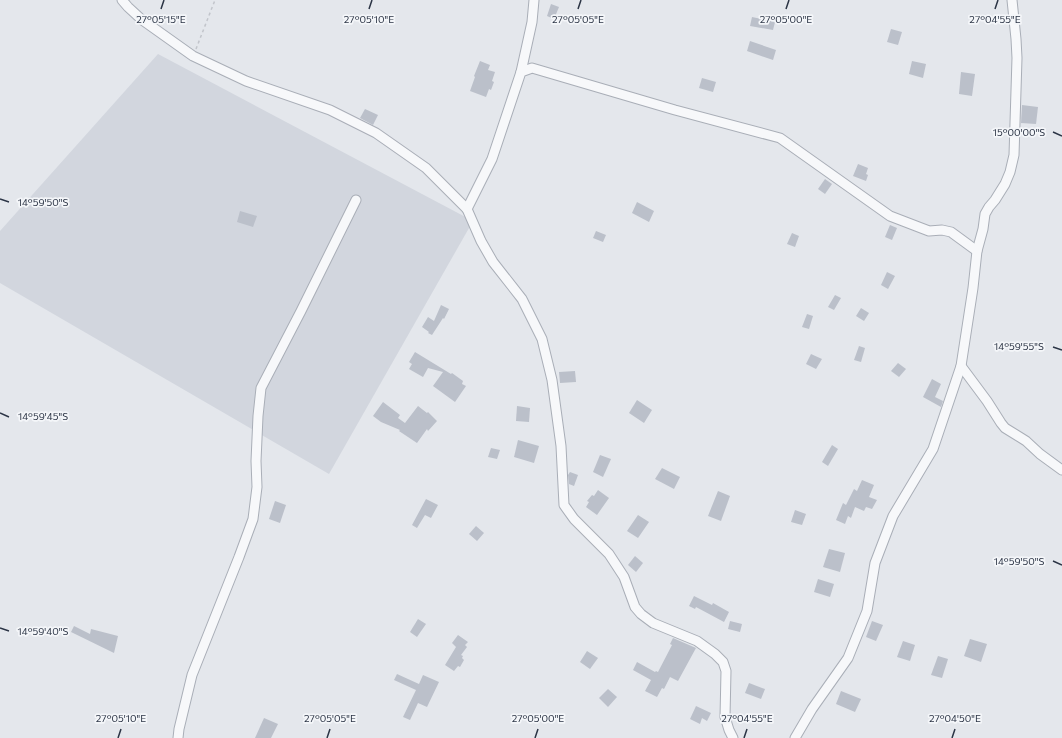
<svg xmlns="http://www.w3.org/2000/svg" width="1062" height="738" font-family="Commissioner,sans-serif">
	<rect width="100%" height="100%" fill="#e4e7ec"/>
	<path fill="#d2d6de" d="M158,54L473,221L329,474L0,283V231Z"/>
	<g fill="#bbc0ca">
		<path d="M551,4L559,7L554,19L547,16Z"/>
		<path d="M752,17L775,22L773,30L750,26Z"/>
		<path d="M891,29L902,32L898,45L887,42Z"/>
		<path d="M750,41L776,50L773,60L747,51Z"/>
		<path d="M480,61L490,65L488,70L495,72L492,81L494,82L491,90L489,89L486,97L470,91L475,77L474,76Z"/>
		<path d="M912,61L926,64L923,78L909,74Z"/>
		<path d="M961,72L975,74L972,96L959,94Z"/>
		<path d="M702,78L716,82L713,92L699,88Z"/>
		<path d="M1022,105L1038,107L1036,124L1021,123Z"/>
		<path d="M365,109L378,115L373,125L360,118Z"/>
		<path d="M858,164L868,168L866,174L868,175L866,181L853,176Z"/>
		<path d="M825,179L832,184L825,194L818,189Z"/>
		<path d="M637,202L654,211L649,222L632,213Z"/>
		<path d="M240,211L257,216L253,227L237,222Z"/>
		<path d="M890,225L897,228L892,240L885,237Z"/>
		<path d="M596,231L606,235L603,242L593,238Z"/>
		<path d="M792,233L799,236L795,247L787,244Z"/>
		<path d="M887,272L895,276L888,289L881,285Z"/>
		<path d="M835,295L841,298L834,310L828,307Z"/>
		<path d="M441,305L449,309L444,319L443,318L432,335L428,333L429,332L422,327L428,317L434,321Z"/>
		<path d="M861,308L869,313L864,321L856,316Z"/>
		<path d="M807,314L813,316L809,329L802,327Z"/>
		<path d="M859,346L865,348L861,362L854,360Z"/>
		<path d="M415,352L451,374L452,373L463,381L462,384L466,386L455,402L433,386L443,372L428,368L423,377L409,369L412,364L409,362Z"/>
		<path d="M811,354L822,359L816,369L806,364Z"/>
		<path d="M898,363L906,369L899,377L891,371Z"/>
		<path d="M575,371L576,382L560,383L559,372Z"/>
		<path d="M932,379L941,384L935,397L943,401L941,407L923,397Z"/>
		<path d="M637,400L652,410L644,423L629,413Z"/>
		<path d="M383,402L400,415L398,418L405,423L418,406L427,413L428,412L437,421L428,431L427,429L417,443L399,431L400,430L381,422L373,416Z"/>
		<path d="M517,406L530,408L529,422L516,421Z"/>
		<path d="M518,440L539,446L534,463L514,457Z"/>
		<path d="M832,445L838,449L828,466L822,462Z"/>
		<path d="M491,448L500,450L497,459L488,457Z"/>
		<path d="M600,455L611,459L603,477L593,472Z"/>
		<path d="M662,468L680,477L674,489L655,479Z"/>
		<path d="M570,472L578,475L574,486L569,484L568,475Z"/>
		<path d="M862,480L874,485L869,497L877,500L872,509L866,507L864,511L855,507L851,518L848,516L845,524L836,520L843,503L846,505L854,489L857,491Z"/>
		<path d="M598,490L609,498L597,515L586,507L589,502L587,501L592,495L594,496Z"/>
		<path d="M718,491L730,496L721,521L708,516Z"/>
		<path d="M426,499L438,505L431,518L425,515L417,528L412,525Z"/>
		<path d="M275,501L286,505L280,523L269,519Z"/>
		<path d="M795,510L806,514L802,525L791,522Z"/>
		<path d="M638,515L649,522L638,538L627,531Z"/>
		<path d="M476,526L484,533L477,541L469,534Z"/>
		<path d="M829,549L845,553L840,572L823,567Z"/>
		<path d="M635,556L643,563L636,572L628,565Z"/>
		<path d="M818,579L834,584L830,597L814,592Z"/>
		<path d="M694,596L712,605L713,603L729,612L724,622L696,607L695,609L689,606Z"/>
		<path d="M418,619L426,624L417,637L410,632Z"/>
		<path d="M730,621L742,624L740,632L728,629Z"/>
		<path d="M872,621L883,625L876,641L866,637Z"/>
		<path d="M74,626L90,634L91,629L118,636L114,653L71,632Z"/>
		<path d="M458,635L468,642L465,645L467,647L461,655L463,656L462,658L464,660L460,667L458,666L454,671L445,665L456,647L452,643Z"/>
		<path d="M673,638L696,648L678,681L670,677L664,689L662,688L657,697L645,691L651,680L633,670L637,662L655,672L656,671L658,672L672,645L670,644Z"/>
		<path d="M970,639L987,644L981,662L964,656Z"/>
		<path d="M903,641L915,645L910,661L897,657Z"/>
		<path d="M587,651L598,658L590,669L580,662Z"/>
		<path d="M938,656L948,659L942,678L931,675Z"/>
		<path d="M397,674L419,684L423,675L439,682L427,707L418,703L410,720L403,717L416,690L394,680Z"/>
		<path d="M749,683L765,689L761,699L745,693Z"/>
		<path d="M608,689L617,697L608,707L599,698Z"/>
		<path d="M841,691L861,699L855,712L836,704Z"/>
		<path d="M696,706L711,713L707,721L702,718L700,724L690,719Z"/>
		<path d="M264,718L278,724L271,738H255Z"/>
	</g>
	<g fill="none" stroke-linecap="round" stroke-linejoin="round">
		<g stroke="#a9aeb7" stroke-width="11">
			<g id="minor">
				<path d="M122,0L128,7L141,19L193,56L246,81L330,110L376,133L426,168L467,209L481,241L493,262L522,299L542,339L552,380L561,446L564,505L574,519L609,554L624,577L635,607L641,614L653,623L697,641L715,654L723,662L726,671L725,717L729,730L733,738"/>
				<path d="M521,72L532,22L534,0"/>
				<path d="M467,209L492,159L521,72L532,68L675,110L780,138L890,216L929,231L942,230L951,232L977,251"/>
				<path d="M961,366L987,401L1001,423L1005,428L1026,441L1040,454L1062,470"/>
				<path d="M178,738L179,729L192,675L239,557L253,519L257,487L256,461L258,416L261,388L301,311L356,200"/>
				<path d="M795,738L812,709L848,658L867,611L875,563L893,516L933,449L961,366L973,288L977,251L983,229L985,214L989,207L995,200L1005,184L1010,172L1014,155L1017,58L1016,39L1012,0"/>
			</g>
		</g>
		<path stroke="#c2c5cb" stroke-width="1.5" stroke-dasharray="3 3" stroke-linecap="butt" d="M196,49L215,0"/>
		<use href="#minor" stroke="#f7f8fa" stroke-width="9"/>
	</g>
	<path fill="none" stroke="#2b3445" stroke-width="1.5" d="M161,9L164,0M369,9L372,0M578,9L581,0M786,9L789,0M995,9L998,0M1053,132L1062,136M0,199L9,202M1053,347L1062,350M0,413L9,417M1053,561L1062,565M0,628L9,631M118,738L121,729M327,738L330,729M535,738L538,729M744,738L747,729M952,738L955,729"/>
	<g font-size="10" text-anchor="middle" fill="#2b3445" stroke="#f4f6f9" stroke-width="3.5" stroke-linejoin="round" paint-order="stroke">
		<text x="161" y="23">27°05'15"E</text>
		<text x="369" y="23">27°05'10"E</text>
		<text x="578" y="23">27°05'05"E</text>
		<text x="786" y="23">27°05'00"E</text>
		<text x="995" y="23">27°04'55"E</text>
		<text x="1019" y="136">15°00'00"S</text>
		<text x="43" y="206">14°59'50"S</text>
		<text x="1019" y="350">14°59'55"S</text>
		<text x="43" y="420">14°59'45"S</text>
		<text x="1019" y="565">14°59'50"S</text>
		<text x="43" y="635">14°59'40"S</text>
		<text x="121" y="722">27°05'10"E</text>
		<text x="330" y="722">27°05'05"E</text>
		<text x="538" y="722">27°05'00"E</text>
		<text x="747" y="722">27°04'55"E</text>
		<text x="955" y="722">27°04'50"E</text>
	</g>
</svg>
